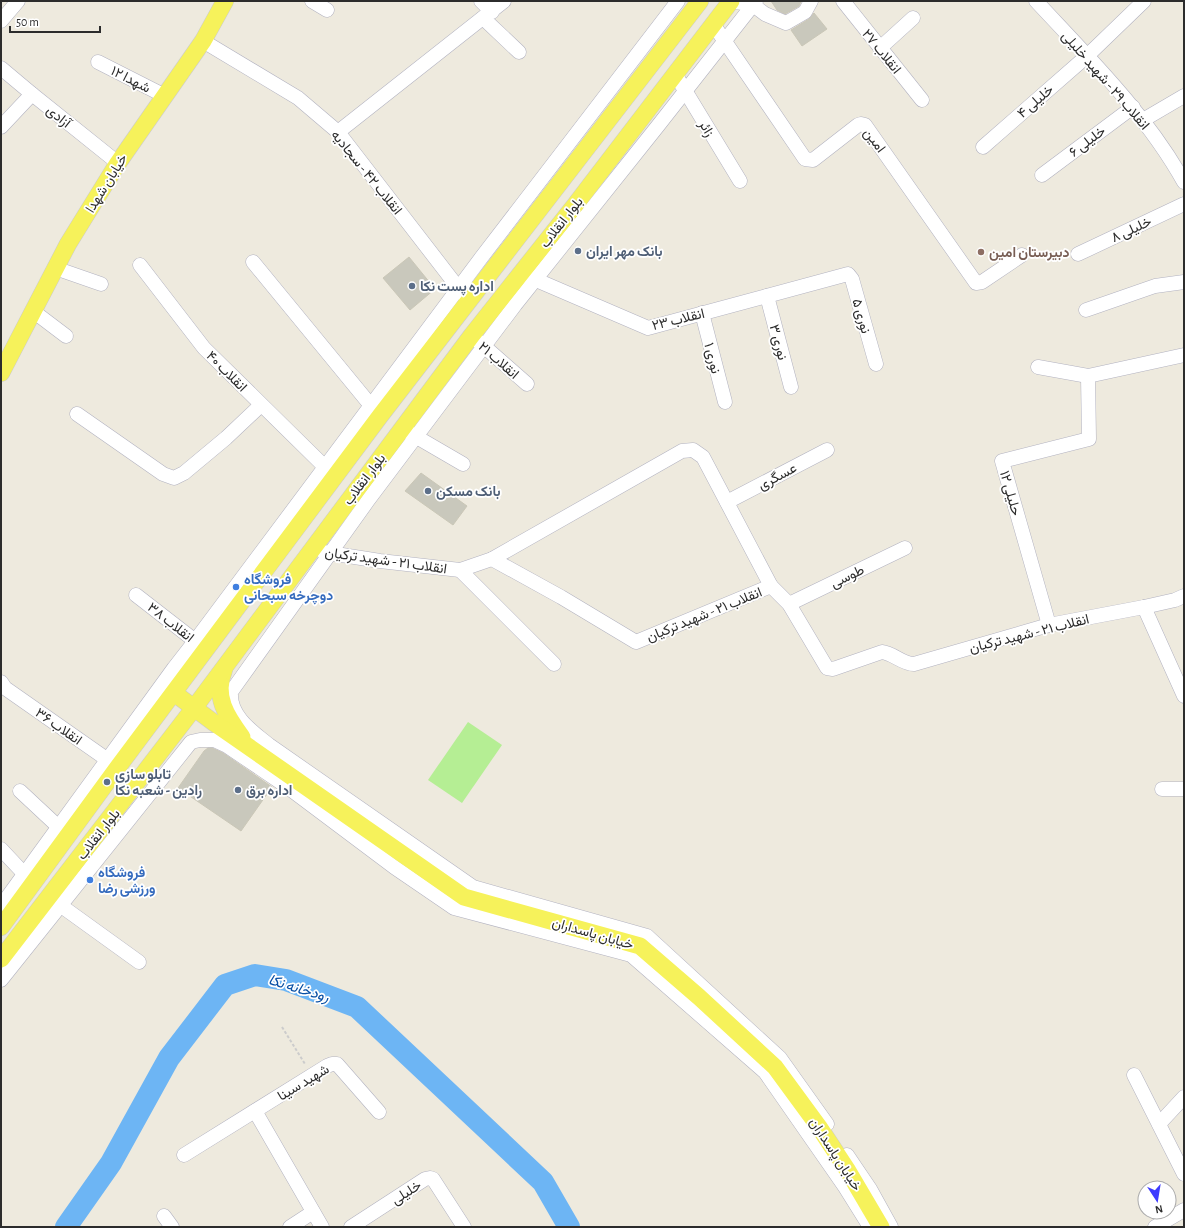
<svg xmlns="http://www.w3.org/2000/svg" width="1185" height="1228" font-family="'Alegreya Sans',Vazirmatn,sans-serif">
	<rect width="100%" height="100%" fill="#eeeade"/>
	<path fill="#b5ee94" d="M468,722L502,745L462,803L428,780Z"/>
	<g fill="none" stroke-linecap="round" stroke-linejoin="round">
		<path stroke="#6db5f4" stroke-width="22" d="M66,1227L111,1163L169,1058L225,985L255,975L286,980L357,1007L543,1182L569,1227"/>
	</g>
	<g fill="#c9c8bc" stroke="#cac7b7">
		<path d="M771,1H801L799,6L785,14L777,10Z"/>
		<path d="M814,13L827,29L802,46L791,30L809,19Z"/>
		<path d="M409,257L435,289L410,310L383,278Z"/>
		<path d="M421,473L467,506L453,525L405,491Z"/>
		<path d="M208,748H212L223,753L272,787L241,831L178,788L204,751Z"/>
	</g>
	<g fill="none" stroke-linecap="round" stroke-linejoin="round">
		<g stroke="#b2b2c0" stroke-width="15">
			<g id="minor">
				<path d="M312,1L327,10"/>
				<path d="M481,1L492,12"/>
				<path d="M732,1L753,5L765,14L786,23L805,12L811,1"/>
				<path d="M756,1L657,127L515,305L369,499L231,692C229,716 253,732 269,745L473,887L647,936L780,1058L827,1124"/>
				<path d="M843,1L922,100"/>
				<path d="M1036,1C1089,58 1146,114 1184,182"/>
				<path d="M483,18L519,52"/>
				<path d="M1,21L18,1"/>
				<path d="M713,24L805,159L813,160L858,125L861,124L865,125L976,283L982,282L1022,255"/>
				<path d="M203,41L298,98L338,132L463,294"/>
				<path d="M880,48L913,18"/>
				<path d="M98,62L165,96"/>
				<path d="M1,68L32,94L118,163"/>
				<path d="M675,74L740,181"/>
				<path d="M1143,120L1184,96"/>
				<path d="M1,127L32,94"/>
				<path d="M338,132L504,1"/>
				<path d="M983,147L1087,56L1144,1"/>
				<path d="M1042,175L1133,107"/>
				<path d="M1078,254L1184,204"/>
				<path d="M253,262L377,413"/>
				<path d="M140,265L204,348L325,467"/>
				<path d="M55,268L101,284"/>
				<path d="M527,276L648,328L848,274L852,279L876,364"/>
				<path d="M767,296L791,387"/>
				<path d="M1086,310L1155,286L1184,282"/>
				<path d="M33,311L66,336"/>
				<path d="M702,313L725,402"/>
				<path d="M478,341L527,384"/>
				<path d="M1038,367L1088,376L1184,355"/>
				<path d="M77,414L163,474L174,478L184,473L226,438L261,405"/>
				<path d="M408,432L463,464"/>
				<path d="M727,502L827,450"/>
				<path d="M323,552L380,561L460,570L492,559L561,597L636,642L771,586L789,604L827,668L833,669L882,652C893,653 902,664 914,664L1049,625L1144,607L1175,600L1184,596"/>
				<path d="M492,559L682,451L693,450L703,457L771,586"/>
				<path d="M460,570L554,664"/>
				<path d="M136,595L203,647"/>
				<path d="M789,604L905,548"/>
				<path d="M1144,607L1184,696"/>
				<path d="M1049,625L1002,461L1089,439L1088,376"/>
				<path d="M1,682L5,688L115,765"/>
				<path d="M1162,789H1184"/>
				<path d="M20,791L65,833"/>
				<path d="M1,849L30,880"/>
				<path d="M53,900L139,962"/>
				<path d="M1,906L174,668L195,641L481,258L678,1"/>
				<path d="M1,980L191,742L200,740H214L227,746L286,786L394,867L454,908L631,955L765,1072L845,1187L870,1227"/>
				<path d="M1134,1075L1184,1174"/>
				<path d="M255,1111L322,1227"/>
				<path d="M1159,1124L1184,1097"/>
				<path d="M184,1155L327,1066L332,1064H337L379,1112"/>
				<path d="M847,1155L870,1189L891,1227"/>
				<path d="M164,1216L172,1227"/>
				<path d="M290,1227L313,1212"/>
				<path d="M351,1227L425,1179L430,1178L433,1179L464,1227"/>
				<path d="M1155,1227L1184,1210"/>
			</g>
		</g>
		<g stroke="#ccc" stroke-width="18">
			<g id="major">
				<path d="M1,373L68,244L118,163L203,41L225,1"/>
				<path d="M224,670C213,696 227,717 242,737"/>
				<path d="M174,693L213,722L464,897L640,946L699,997L775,1067L819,1127L848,1171L881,1227"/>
				<path d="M1,927L118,767L380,416L700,1"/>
				<path d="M1,959L194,708L472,335L575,205L731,1"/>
			</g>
		</g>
		<path stroke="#ccc" stroke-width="2" stroke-dasharray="3 2" stroke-linecap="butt" d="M282,1027L305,1064"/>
		<use href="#minor" stroke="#fff" stroke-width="14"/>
		<use href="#major" stroke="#f6f25b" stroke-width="17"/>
	</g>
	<g fill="#5c6f8a" stroke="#fff" stroke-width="1.5">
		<circle cx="578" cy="251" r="4"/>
		<circle cx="412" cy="286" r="4"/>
		<circle cx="428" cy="491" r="4"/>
		<circle cx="107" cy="782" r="4"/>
		<circle cx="238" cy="790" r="4"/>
	</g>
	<circle fill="#8d6e63" stroke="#fff" stroke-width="1.5" cx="981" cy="252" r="4"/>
	<g fill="#3f7fe0" stroke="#fff" stroke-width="1.5">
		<circle cx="236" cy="587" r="4"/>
		<circle cx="90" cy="880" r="4"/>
	</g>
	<g text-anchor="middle" stroke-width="3.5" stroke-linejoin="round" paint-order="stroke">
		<g font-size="14" fill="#2c2c2c" stroke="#fff">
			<text transform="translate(882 51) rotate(51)" y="5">انقلاب ۲۷</text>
			<text transform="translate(131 79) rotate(27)" y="5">شهدا ۱۲</text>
			<text transform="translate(1106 80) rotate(49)" y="5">انقلاب ۲۹ - شهید خلیلی</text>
			<text transform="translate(1035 101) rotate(-41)" y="5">خلیلی ۴</text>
			<text transform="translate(59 116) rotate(39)" y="5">آزادی</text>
			<text transform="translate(707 128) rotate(59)" y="5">زائر</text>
			<text transform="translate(875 140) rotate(53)" y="5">امین</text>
			<text transform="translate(1087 141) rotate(-37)" y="5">خلیلی ۶</text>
			<text transform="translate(367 172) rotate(51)" y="5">انقلاب ۴۲ - سجادیه</text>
			<text transform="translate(106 183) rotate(-58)" y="5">خیابان شهدا</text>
			<text transform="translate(561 222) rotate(-52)" y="5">بلوار انقلاب</text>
			<text transform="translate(1131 229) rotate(-25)" y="5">خلیلی ۸</text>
			<text transform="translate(862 316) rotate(74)" y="5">نوری ۵</text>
			<text transform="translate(678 319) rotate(-14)" y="5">انقلاب ۲۳</text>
			<text transform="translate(779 342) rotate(75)" y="5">نوری ۳</text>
			<text transform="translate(713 358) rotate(76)" y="5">نوری ۱</text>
			<text transform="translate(499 360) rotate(41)" y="5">انقلاب ۲۱</text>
			<text transform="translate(227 371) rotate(45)" y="5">انقلاب ۴۰</text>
			<text transform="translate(777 476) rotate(-28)" y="5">عسگری</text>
			<text transform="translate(364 479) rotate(-53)" y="5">بلوار انقلاب</text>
			<text transform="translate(1011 493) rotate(74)" y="5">حلیلی ۱۲</text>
			<text transform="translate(386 560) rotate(8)" y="5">انقلاب ۲۱ - شهید ترکیان</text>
			<text transform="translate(847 576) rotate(-26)" y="5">طوسی</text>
			<text transform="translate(704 614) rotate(-22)" y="5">انقلاب ۲۱ - شهید ترکیان</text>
			<text transform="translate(171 622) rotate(38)" y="5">انقلاب ۳۸</text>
			<text transform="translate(1029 633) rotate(-14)" y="5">انقلاب ۲۱ - شهید ترکیان</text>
			<text transform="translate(59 726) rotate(35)" y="5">انقلاب ۳۶</text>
			<text transform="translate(98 834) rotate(-52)" y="5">بلوار انقلاب</text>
			<text transform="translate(593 933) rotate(16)" y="5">خیابان پاسداران</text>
			<text transform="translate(303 1082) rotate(-31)" y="5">شهید سینا</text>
			<text transform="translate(836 1154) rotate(57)" y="5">خیابان پاسداران</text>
			<text transform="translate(406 1192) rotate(-33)" y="5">خلیلی</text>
		</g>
		<g font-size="14" font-weight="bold" fill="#4e5e75" stroke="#fff" text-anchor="start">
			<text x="586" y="256">بانک مهر ایران</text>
			<text x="420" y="291">اداره پست نکا</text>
			<text x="436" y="496">بانک مسکن</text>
			<text x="115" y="779">تابلو سازی<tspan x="115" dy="16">رادین - شعبه نکا</tspan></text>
			<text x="246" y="795">اداره برق</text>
		</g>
		<g font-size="14" font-weight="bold" fill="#785e54" stroke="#fff" text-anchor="start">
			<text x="989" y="257">دبیرستان امین</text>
		</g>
		<g font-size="14" font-weight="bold" fill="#366cbe" stroke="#fff" text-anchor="start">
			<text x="244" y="584">فروشگاه<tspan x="244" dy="16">دوچرخه سبحانی</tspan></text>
			<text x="98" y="877">فروشگاه<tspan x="98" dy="16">ورزشی رضا</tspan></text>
		</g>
		<g font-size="15" font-style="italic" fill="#084fa4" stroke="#fff">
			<text transform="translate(299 988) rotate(17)" y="5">رودخانه نکا</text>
		</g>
	</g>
	<rect width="1185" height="1228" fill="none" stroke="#2c2c2c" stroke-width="4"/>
	<g transform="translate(1157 1200) rotate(168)"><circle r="19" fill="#ffffff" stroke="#ababab"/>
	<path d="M0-3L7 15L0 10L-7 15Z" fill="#3d3aff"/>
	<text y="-6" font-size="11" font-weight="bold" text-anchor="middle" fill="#2c2c2c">N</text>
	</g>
	<path d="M10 26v6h90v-6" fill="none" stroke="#2c2c2c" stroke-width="2"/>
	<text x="16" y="26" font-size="12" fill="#2c2c2c" stroke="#ffffff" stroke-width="3" paint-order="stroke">50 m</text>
</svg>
